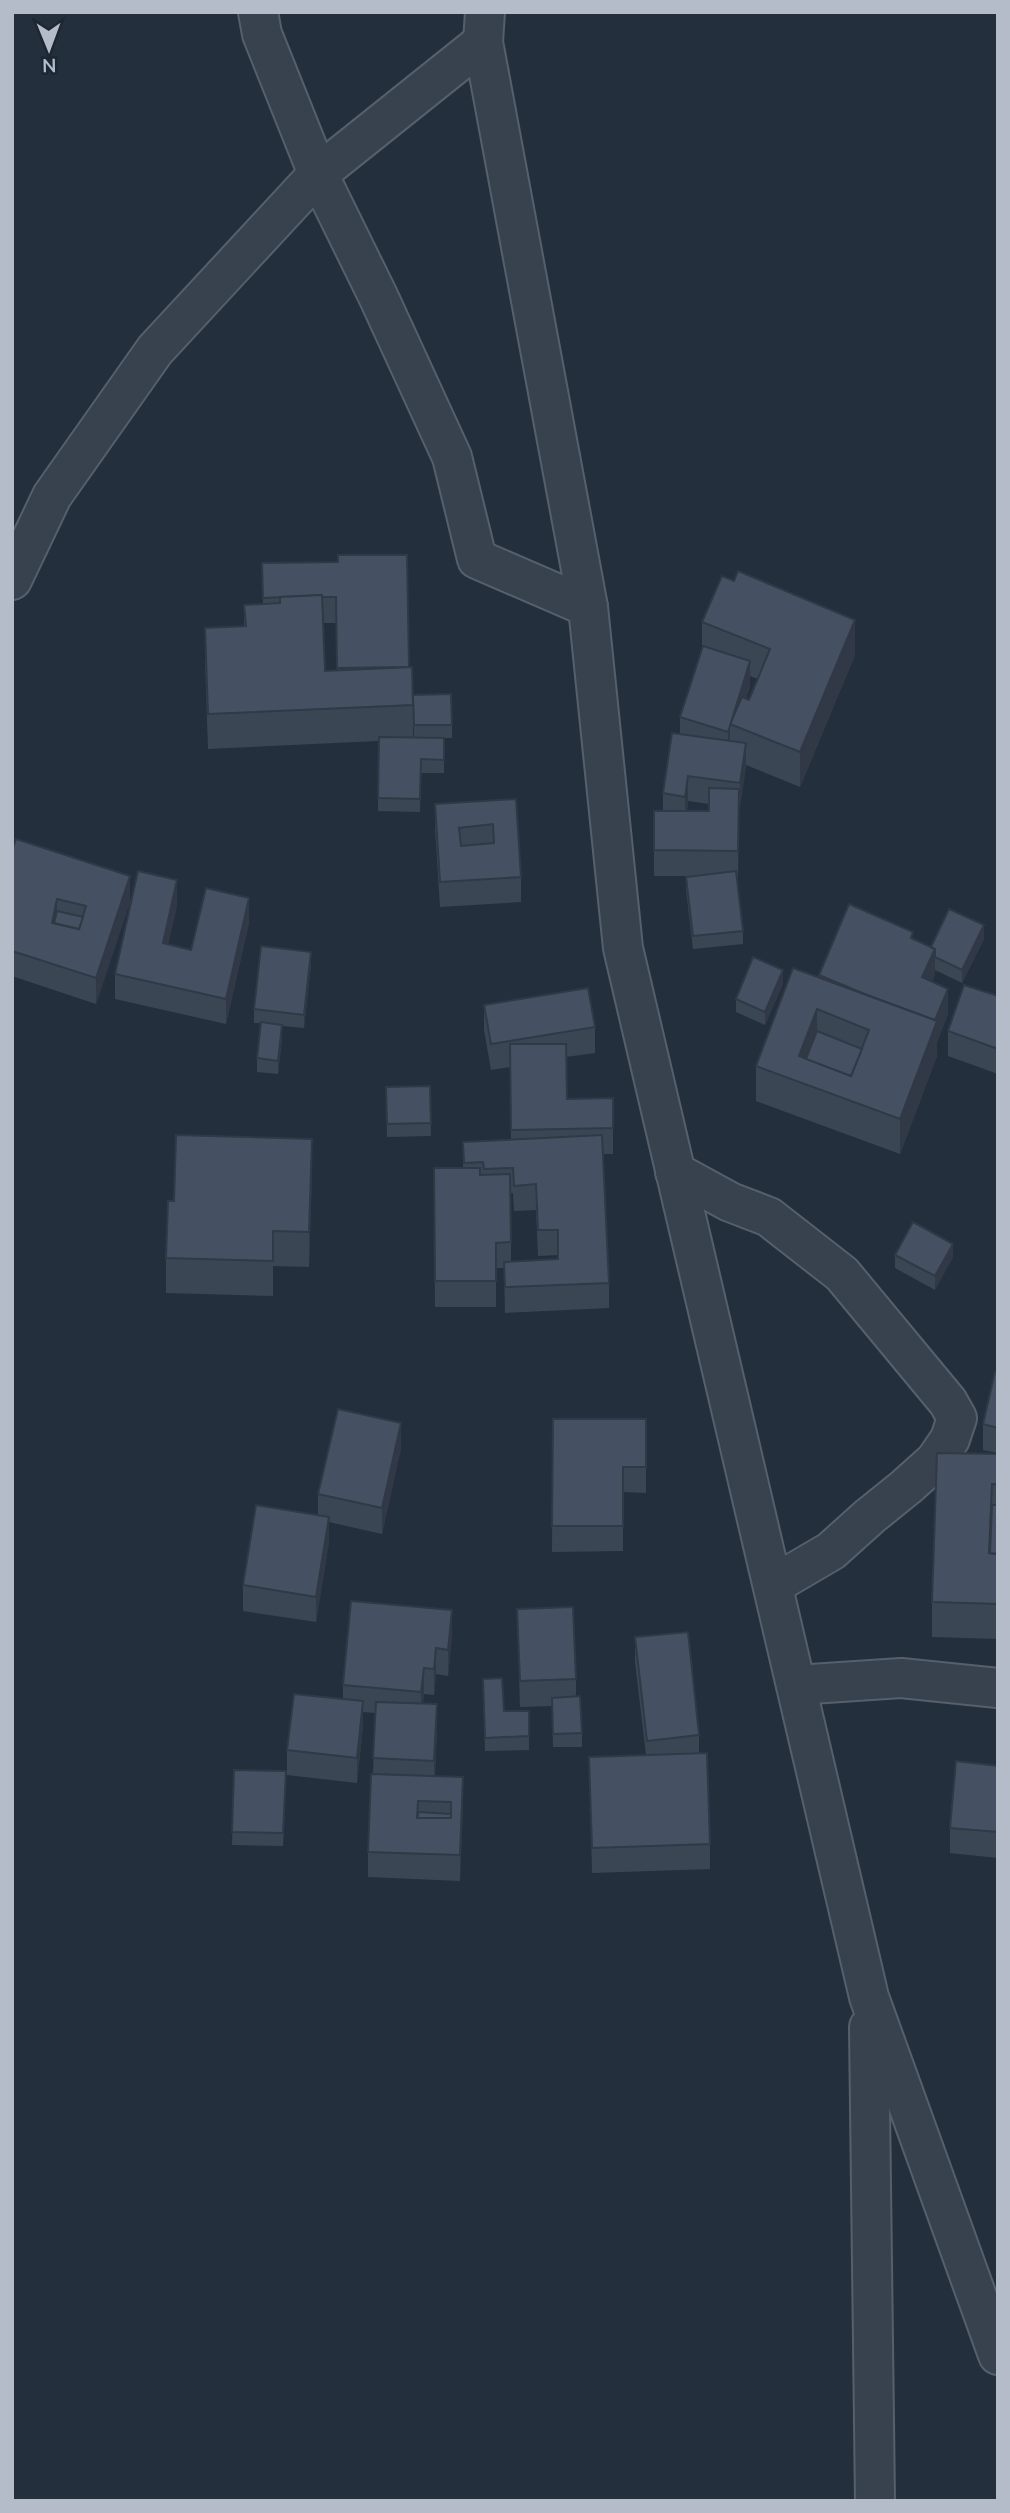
<svg xmlns="http://www.w3.org/2000/svg" width="1010" height="2513" font-family="'Nunito Sans',sans-serif">
	<rect width="100%" height="100%" fill="#242f3e"/>
	<g fill="none" stroke-linecap="round" stroke-linejoin="round">
		<g stroke="#565f6c" stroke-width="42">
			<g id="minor">
				<path d="M258,12L262,34L318,174L378,296L452,457L477,559L588,607"/>
				<path d="M485,12L483,42L588,607L623,948L869,1997L998,2355"/>
				<path d="M12,580L52,496L155,350L318,174L483,42"/>
				<path d="M675,1172L730,1202L769,1217L842,1274L948,1402L957,1418L950,1439L935,1461L906,1487L870,1516L831,1551L773,1585"/>
				<path d="M796,1685L901,1678L998,1688"/>
				<path d="M869,2027L875,2501"/>
			</g>
		</g>
		<use href="#minor" stroke="#38414e" stroke-width="38"/>
	</g>
	<g fill="#3b4654" fill-rule="evenodd">
		<path d="M338,562L409,667L413,705V738H414L413,695L452,725V738H444V773H421L420,812L378,811V741L208,749L205,663V628L244,626V605L263,604L262,563ZM323,623H336L337,670L325,671Z"/>
		<path d="M702,622L855,655L800,787L746,765L739,808L738,877H737L743,931V944L693,949L686,890V877L692,876H654V811H663V793L680,734V717L702,650ZM750,676L758,679L749,700L746,699L750,686ZM688,801L709,804V811H687Z"/>
		<path d="M516,799L521,877V902L440,907L435,829V804Z"/>
		<path d="M12,850L130,902L96,1004L12,976Z"/>
		<path d="M177,906L168,944L191,950L249,923L226,1024L115,999V974Z"/>
		<path d="M913,939L931,947L984,939L962,983L935,970V974L932,982L948,1014L937,1042V1056L900,1154L756,1101V1066L819,977V975Z"/>
		<path d="M311,965L304,1028L282,1026V1038L278,1074L257,1072V1058L261,1023H254V1009Z"/>
		<path d="M783,984L765,1025L736,1012V999Z"/>
		<path d="M998,996V1074L948,1056V1031Z"/>
		<path d="M484,1005L595,1027V1053L566,1057L567,1099L613,1098V1154H603L609,1283V1308L505,1313L504,1268H496V1307H435L434,1168H463V1142L511,1139L510,1067L491,1070L484,1030ZM511,1193H513L514,1211L536,1210L538,1256L558,1255V1259L511,1262Z"/>
		<path d="M430,1086L431,1136L387,1137L386,1087Z"/>
		<path d="M312,1173L309,1267L273,1266V1296L166,1293V1258L174,1201Z"/>
		<path d="M895,1255L953,1257L935,1290L895,1268Z"/>
		<path d="M998,1373V1453L983,1450V1424Z"/>
		<path d="M553,1419H646V1493L623,1492V1551L552,1552Z"/>
		<path d="M401,1448L382,1534L329,1522V1542L316,1622L243,1611V1585L318,1515V1494Z"/>
		<path d="M998,1454V1639L932,1637V1602Z"/>
		<path d="M517,1609L576,1679V1697L582,1733V1747H553L552,1706L520,1707Z"/>
		<path d="M452,1636L448,1676L436,1674L434,1695L424,1694L423,1704L437,1730L435,1776L463,1803L460,1881L368,1877V1852L373,1774L375,1713L363,1712V1726L357,1783L287,1775V1750L343,1699V1685Z"/>
		<path d="M635,1637L699,1735V1754L710,1844V1869L592,1873L589,1757L646,1755L635,1662Z"/>
		<path d="M483,1693L504,1711H529V1750L485,1751Z"/>
		<path d="M998,1766V1858L950,1853V1828Z"/>
		<path d="M234,1770L286,1784L283,1846L232,1845Z"/>
	</g>
	<g fill="#303945">
		<path d="M855,620V655L800,787V752Z"/>
		<path d="M750,661V686L737,726L730,724V749L728,758V732Z"/>
		<path d="M746,743V768L740,809V783Z"/>
		<path d="M688,776V801L685,822V797Z"/>
		<path d="M130,876V902L96,1004V978Z"/>
		<path d="M177,880V906L163,969V943Z"/>
		<path d="M249,898V923L226,1024V999Z"/>
		<path d="M57,899V925L52,923Z"/>
		<path d="M984,925V939L962,983V970Z"/>
		<path d="M935,949V974L922,1003V977Z"/>
		<path d="M311,952V965L304,1028V1015Z"/>
		<path d="M783,970V984L765,1025V1012Z"/>
		<path d="M948,989V1014L937,1042V1056L900,1154V1119L934,1023Z"/>
		<path d="M817,1009V1044L803,1079L799,1056Z"/>
		<path d="M282,1025V1038L278,1074V1061Z"/>
		<path d="M312,1139V1173L309,1267V1232Z"/>
		<path d="M953,1244V1257L935,1290V1276Z"/>
		<path d="M401,1423V1448L382,1534V1508Z"/>
		<path d="M329,1517V1542L316,1622V1597Z"/>
		<path d="M452,1610V1636L448,1676V1650Z"/>
		<path d="M436,1648V1674L434,1695V1669Z"/>
		<path d="M424,1668V1694L421,1717V1692Z"/>
		<path d="M363,1701V1726L357,1783V1758Z"/>
		<path d="M437,1704V1730L434,1786V1761Z"/>
		<path d="M463,1777V1803L460,1881V1855Z"/>
	</g>
	<g fill="#455162" stroke="#303945" stroke-width="2" fill-rule="evenodd">
		<path d="M338,555H407L409,667L337,668L336,597H322V595L263,598L262,563L338,562Z"/>
		<path d="M738,571L855,620L800,752L730,724L742,697L749,700L770,649L702,622L722,576L734,581Z"/>
		<path d="M322,595L325,671L412,667L413,705L208,714L205,628L246,626L244,605L280,603V597Z"/>
		<path d="M703,646L750,661L728,732L680,717Z"/>
		<path d="M451,694L452,725H414L413,695Z"/>
		<path d="M672,733L746,743L740,783L688,776L685,797L663,793Z"/>
		<path d="M379,737L444,738V760L421,759L420,799L378,798Z"/>
		<path d="M709,788L739,789L738,851L654,850V811H709Z"/>
		<path d="M516,799L521,877L440,882L435,804ZM493,824L494,843L461,846L459,828Z"/>
		<path d="M16,839L130,876L96,978L12,951V850ZM57,899L86,906L79,929L52,923Z"/>
		<path d="M138,871L177,880L163,943L191,950L206,888L249,898L226,999L115,974Z"/>
		<path d="M736,871L743,931L693,936L686,877Z"/>
		<path d="M849,904L913,932L911,938L935,949L922,977L948,989L935,1020L867,995L819,975Z"/>
		<path d="M949,909L984,925L962,970L935,957V949L931,947Z"/>
		<path d="M57,911L83,917L79,929L54,923Z"/>
		<path d="M261,946L311,952L304,1015L254,1009Z"/>
		<path d="M753,957L783,970L765,1012L736,999Z"/>
		<path d="M793,968L937,1021L900,1119L756,1066ZM817,1009L869,1030L851,1076L799,1056Z"/>
		<path d="M964,985L998,996V1049L948,1031Z"/>
		<path d="M588,988L595,1027L491,1044L484,1005Z"/>
		<path d="M261,1022L282,1025L278,1061L257,1058Z"/>
		<path d="M817,1031L862,1049L851,1076L806,1059Z"/>
		<path d="M510,1044H566L567,1099L613,1098V1128L511,1130Z"/>
		<path d="M430,1086L431,1123L387,1124L386,1087Z"/>
		<path d="M176,1135L312,1139L309,1232L273,1231V1261L166,1258L168,1201H174Z"/>
		<path d="M602,1135L609,1283L505,1287L504,1262L558,1259V1230H538L536,1184L514,1186L513,1168L484,1169L483,1162L464,1163L463,1142Z"/>
		<path d="M434,1168H480V1175L510,1174L511,1242L496,1243V1281H435Z"/>
		<path d="M913,1222L953,1244L935,1276L895,1255Z"/>
		<path d="M995,1372L998,1373V1428L983,1424Z"/>
		<path d="M338,1409L401,1423L382,1508L318,1494Z"/>
		<path d="M553,1419H646V1467H623V1526H552Z"/>
		<path d="M937,1453L998,1454V1484H992L989,1553L998,1554V1604L932,1602Z"/>
		<path d="M256,1505L329,1517L316,1597L243,1585Z"/>
		<path d="M992,1505H998V1554L990,1553Z"/>
		<path d="M351,1601L452,1610L448,1650L436,1648L434,1669L424,1668L421,1692L343,1685Z"/>
		<path d="M573,1607L576,1679L520,1681L517,1609Z"/>
		<path d="M688,1632L699,1735L647,1741L635,1637Z"/>
		<path d="M502,1678L504,1711H529V1736L485,1738L483,1679Z"/>
		<path d="M294,1694L363,1701L357,1758L287,1750Z"/>
		<path d="M580,1696L582,1733L553,1734L552,1698Z"/>
		<path d="M376,1702L437,1704L434,1761L373,1758Z"/>
		<path d="M707,1753L710,1844L592,1848L589,1757Z"/>
		<path d="M956,1761L998,1766V1832L950,1828Z"/>
		<path d="M234,1770L286,1771L283,1833L232,1832Z"/>
		<path d="M371,1774L463,1777L460,1855L368,1852ZM418,1801L451,1802V1818H417Z"/>
		<path d="M418,1812L451,1814V1818H418Z"/>
	</g>
	<rect width="1010" height="2513" fill="none" stroke="#b4bcc9" stroke-width="28"/>
	<g transform="translate(49 49) rotate(179)" stroke="#1d2633" stroke-width="5" paint-order="stroke">
	<path d="M0-5L12 26L0 18L-12 26Z" fill="#b4bcc9"/>
	<text y="-10" font-size="19" font-weight="bold" text-anchor="middle" fill="#b4bcc9">N</text>
	</g>
</svg>
